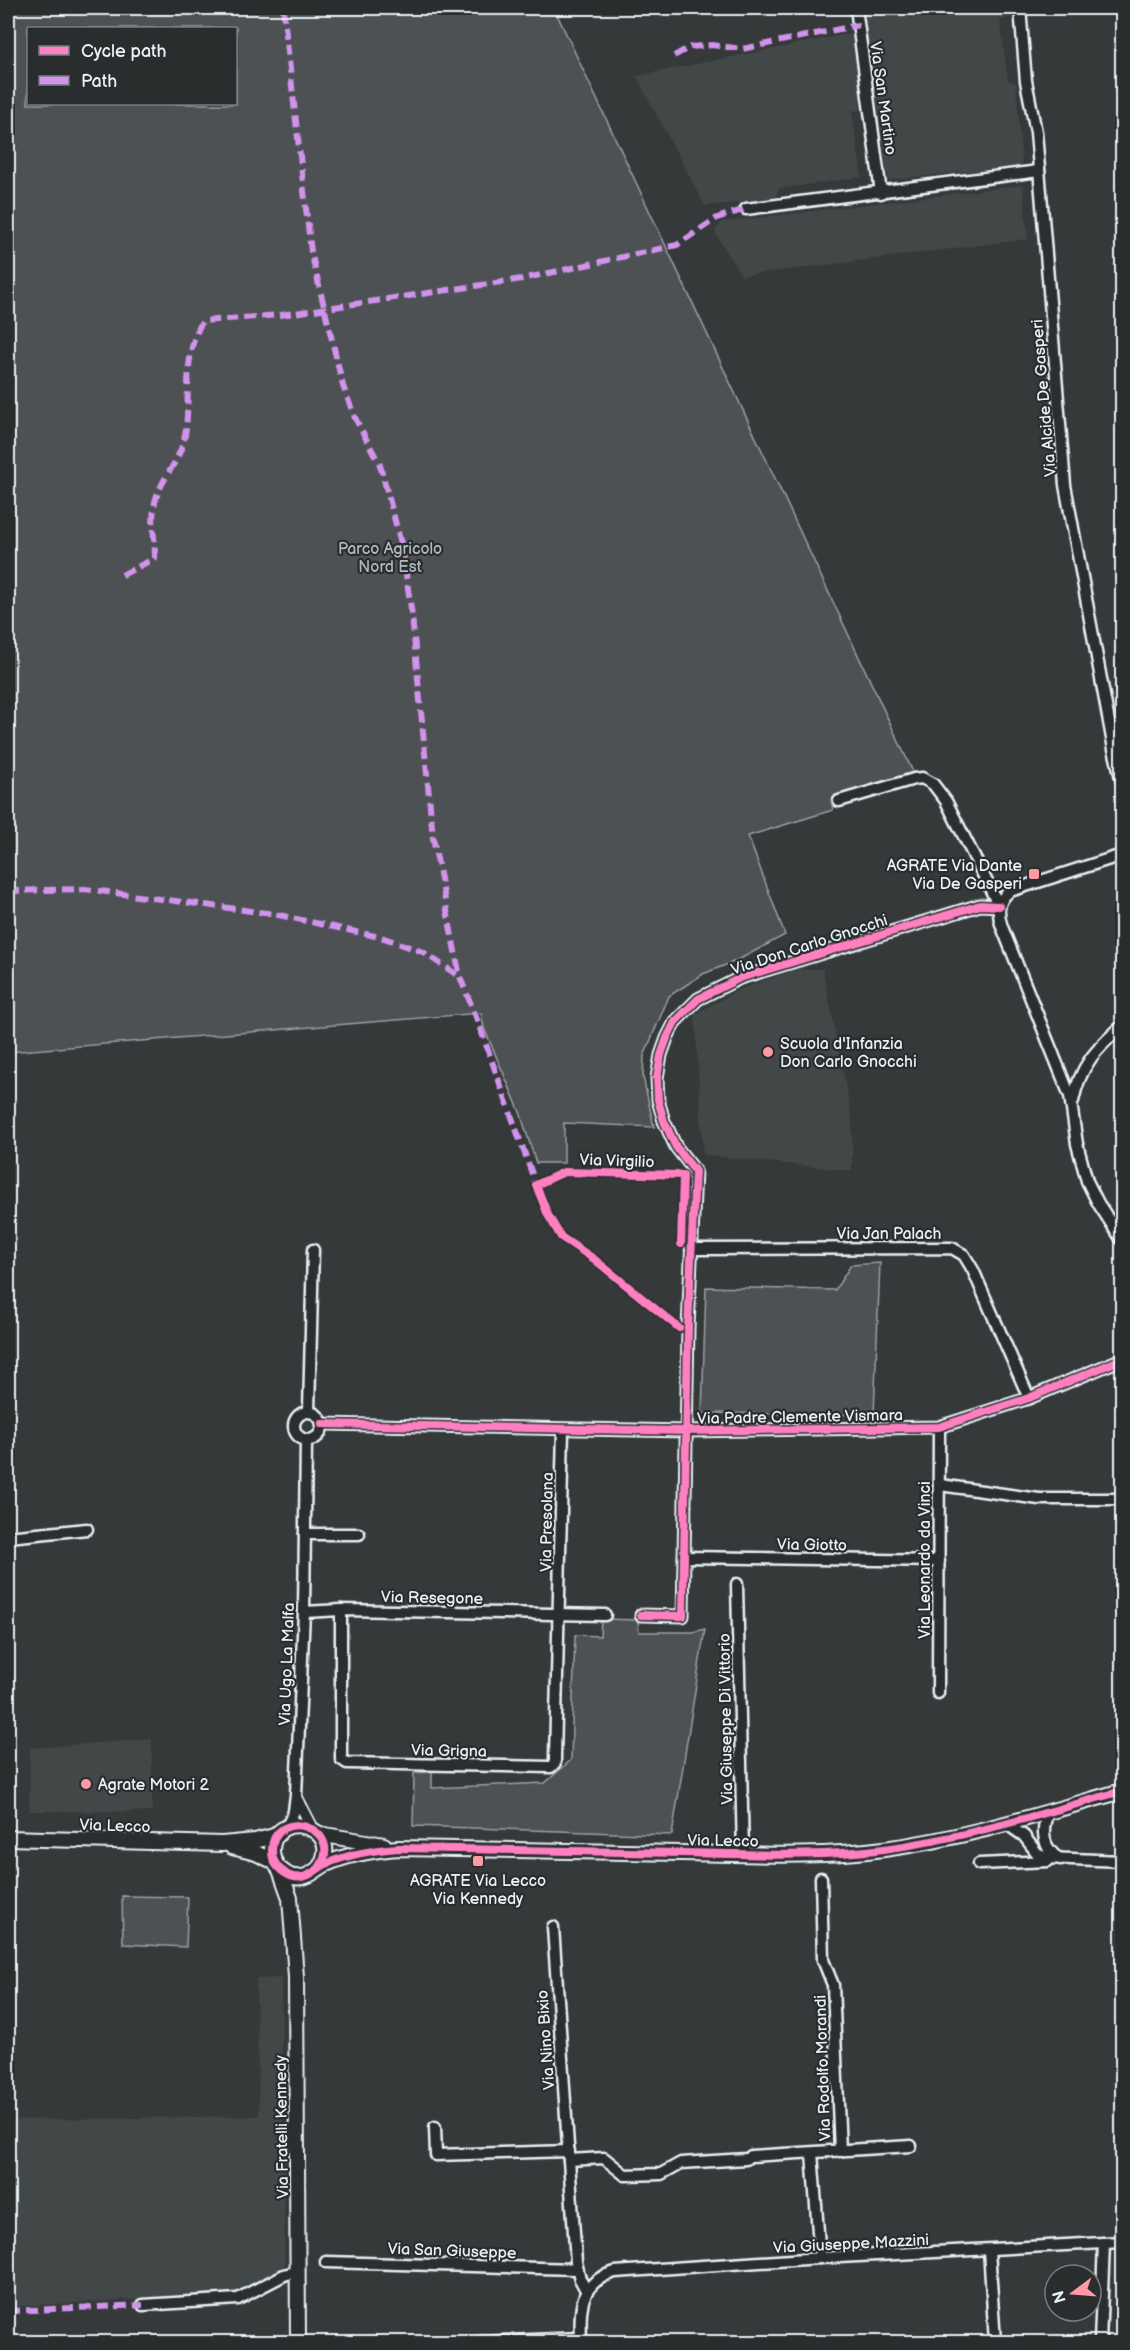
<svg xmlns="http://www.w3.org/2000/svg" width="1130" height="2350" font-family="'Balsamiq Sans',sans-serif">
	<rect width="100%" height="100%" fill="#35393a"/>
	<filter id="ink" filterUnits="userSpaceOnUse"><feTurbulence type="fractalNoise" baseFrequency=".0167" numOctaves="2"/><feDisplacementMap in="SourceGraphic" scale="12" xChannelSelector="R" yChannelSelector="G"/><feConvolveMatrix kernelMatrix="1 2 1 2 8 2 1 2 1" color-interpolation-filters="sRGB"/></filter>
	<g filter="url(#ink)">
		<g fill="#424647">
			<path d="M864,8H1011L1012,17L1000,20L1008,80L1016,83L1022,166L888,180Z"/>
			<path d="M853,33L861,110L852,111L862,177L779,189L774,199L705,206L636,76Z"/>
			<path d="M1023,185L1028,239L741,276L714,231L722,222Z"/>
			<path d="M798,969H823L852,1118V1171L703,1155L695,1014L740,989Z"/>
			<path d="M152,1739V1812L29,1811L30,1748Z"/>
			<path d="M281,1978L285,2270L235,2293L8,2307V2120L259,2116L256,1979Z"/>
		</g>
		<g fill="#4d5152" stroke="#9aa1a5" stroke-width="1.5" fill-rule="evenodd">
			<path d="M8,8H554L913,772L831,800L833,810L748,836L785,935L738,960L703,974L669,996L644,1056L643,1077L654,1127L564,1123V1163H536L520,1112L484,1028L481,1013L8,1052ZM28,28H236V104H28Z"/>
			<path d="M880,1263L874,1415L702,1413L706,1287L835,1290L851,1265Z"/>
			<path d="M601,1619L638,1620L639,1632H693L705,1629L672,1835L413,1826L414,1773L432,1772V1788L545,1783L571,1760L575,1635L600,1636Z"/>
			<path d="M122,1896L188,1897L186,1947L123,1944Z"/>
		</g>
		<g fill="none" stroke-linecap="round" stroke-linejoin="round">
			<g stroke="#e8f1f8" stroke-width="15">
				<g id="minor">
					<path d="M856,8L881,193"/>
					<path d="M1020,8L1026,81L1036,132L1065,485L1114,749L1122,782"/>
					<path d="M746,209L1039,171"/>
					<path d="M839,801L914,779L922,778L933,784L946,801L999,906"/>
					<path d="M1122,855L1010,891C997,900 997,913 1002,927L1070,1096L1077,1144L1087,1181L1098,1203L1122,1240"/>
					<path d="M1073,1101C1080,1066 1096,1049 1122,1026"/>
					<path d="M691,1249L952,1248L964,1255L973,1270L1029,1398"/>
					<path d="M309,1411L313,1250"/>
					<circle cx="308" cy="1426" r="14"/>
					<path d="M322,1424L687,1431L939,1427L1029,1398L1122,1359"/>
					<path d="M940,1485L1039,1499H1122"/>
					<path d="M305,1534H359"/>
					<path d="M8,1537L87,1529"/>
					<path d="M684,1557L939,1561"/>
					<path d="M737,1584L743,1854"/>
					<path d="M341,1610V1759L347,1763L551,1767L555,1763V1758L563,1430"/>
					<path d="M304,1612L341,1610L605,1615"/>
					<path d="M641,1615L683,1616L688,1328L695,1171L676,1147L664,1121L658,1100L657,1078L661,1055L667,1038L675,1022L698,999L740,978L980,905L999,906"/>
					<path d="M938,1693L939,1427"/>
					<path d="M297,1799L312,1828"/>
					<path d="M1048,1812C1041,1830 1042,1849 1060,1859"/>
					<path d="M1007,1824L1024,1836L1037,1853L1047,1858L1122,1861"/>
					<path d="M287,1827L294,1811L296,1795L304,1612L306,1440"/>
					<path d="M979,1864L1048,1861"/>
					<path d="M821,1878L823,1960L833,1985L840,2151"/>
					<path d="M553,1927L576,2262L580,2279L586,2290"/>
					<path d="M435,2127L436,2155L569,2151"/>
					<path d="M812,2153L820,2258"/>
					<path d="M751,2156L911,2146"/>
					<path d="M569,2160L604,2158L625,2175L661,2174L681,2163L746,2159"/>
					<path d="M989,2250L995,2342"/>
					<path d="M326,2262L577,2269"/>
					<path d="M143,2305L238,2299L284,2275L298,2271"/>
					<path d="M480,2342L581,2338"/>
					<path d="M581,2342C580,2310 578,2282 615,2272L820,2258L1122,2242"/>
					<path d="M1100,2342L1104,2243"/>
				</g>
			</g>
			<g stroke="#e8f1f8" stroke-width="18">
				<g id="tertiary">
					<path d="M319,1834L384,1845"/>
					<path d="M8,1838L222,1844L255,1841L278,1835"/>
					<path d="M232,1847L256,1853L275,1862"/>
					<path d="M319,1868C347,1826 272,1806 272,1851C272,1860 277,1868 285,1873C290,1877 296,1878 302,1877C312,1876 317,1868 326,1864C349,1854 373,1850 398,1848C492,1849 586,1851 680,1853C748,1854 817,1858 884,1849C966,1838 1044,1813 1122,1791"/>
					<path d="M280,1870L290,1898L296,1977L298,2342"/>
				</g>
			</g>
			<use href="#minor" stroke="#2a2d2e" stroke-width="10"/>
			<use href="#tertiary" stroke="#2a2d2e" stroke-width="14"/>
			<g stroke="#d193ec" stroke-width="6" stroke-dasharray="12 6" stroke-linecap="butt">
				<path d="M283,8L311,252L343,386L355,418L380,465L402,547L412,616L433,838L460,977L478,1022L536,1185"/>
				<path d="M674,56L690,47L712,45L742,49L859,25"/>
				<path d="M122,575L155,558C155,541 151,519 155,502C161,478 180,462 185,435C191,400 182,351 203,321L281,315L522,279L677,245L717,218L746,209"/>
				<path d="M8,891L85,889L274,914L384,938L423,952L460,977"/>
				<path d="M8,2311L143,2305"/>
			</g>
			<g stroke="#2a2d2e" stroke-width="11">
				<g id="cycleway">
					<path d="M679,1328L594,1259L561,1237L548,1215L536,1185L564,1172L683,1175L681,1244"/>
					<path d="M322,1424L687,1431L939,1427L1029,1398L1122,1359"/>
					<path d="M641,1615L683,1616L688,1328L695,1171L676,1147L664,1121L658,1100L657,1078L661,1055L667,1038L675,1022L698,999L740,978L980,905L999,906"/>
					<path d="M319,1868C347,1826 272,1806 272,1851C272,1860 277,1868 285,1873C290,1877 296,1878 302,1877C312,1876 317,1868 326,1864C349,1854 373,1850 398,1848C492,1849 586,1851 680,1853C748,1854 817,1858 884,1849C966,1838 1044,1813 1122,1791"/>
				</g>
			</g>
			<use href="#cycleway" stroke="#ff80c0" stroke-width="8"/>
		</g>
	</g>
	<g fill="#ff9aa2" stroke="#2a2d2e" stroke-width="2">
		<rect x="1028" y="868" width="12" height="12" rx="3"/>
		<circle cx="768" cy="1052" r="6"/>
		<circle cx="86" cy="1784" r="6"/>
		<rect x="472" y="1855" width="12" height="12" rx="3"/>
	</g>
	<g text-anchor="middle" stroke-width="4.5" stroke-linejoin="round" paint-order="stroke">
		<g font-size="16" fill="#e8f1f8" stroke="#2a2d2e">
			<text transform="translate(884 98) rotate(82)" y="6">Via San Martino</text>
			<text transform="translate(1043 398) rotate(-95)" y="6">Via Alcide De Gasperi</text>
			<text transform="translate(809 944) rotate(-18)" y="6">Via Don Carlo Gnocchi</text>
			<text transform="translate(617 1160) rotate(2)" y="6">Via Virgilio</text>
			<text x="889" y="1239">Via Jan Palach</text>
			<text transform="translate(800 1416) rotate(-1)" y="6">Via Padre Clemente Vismara</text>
			<text transform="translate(546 1522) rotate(-89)" y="6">Via Presolana</text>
			<text transform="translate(812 1544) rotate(1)" y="6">Via Giotto</text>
			<text transform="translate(924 1560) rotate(-90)" y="6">Via Leonardo da Vinci</text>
			<text transform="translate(432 1597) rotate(1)" y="6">Via Resegone</text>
			<text transform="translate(286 1664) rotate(-88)" y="6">Via Ugo La Malfa</text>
			<text transform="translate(725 1719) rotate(-91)" y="6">Via Giuseppe Di Vittorio</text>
			<text transform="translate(449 1750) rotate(1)" y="6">Via Grigna</text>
			<text transform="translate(115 1825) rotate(2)" y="6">Via Lecco</text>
			<text transform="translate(723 1840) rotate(1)" y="6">Via Lecco</text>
			<text transform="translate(545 2040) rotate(-94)" y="6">Via Nino Bixio</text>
			<text transform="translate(822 2068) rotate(-92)" y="6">Via Rodolfo Morandi</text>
			<text transform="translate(281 2127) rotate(-91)" y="6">Via Fratelli Kennedy</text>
			<text transform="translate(851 2243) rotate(-3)" y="6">Via Giuseppe Mazzini</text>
			<text transform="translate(452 2250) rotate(2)" y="6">Via San Giuseppe</text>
		</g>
		<g font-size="16" fill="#b2b9be" stroke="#2a2d2e">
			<text x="390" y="554">Parco Agricolo<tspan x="390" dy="18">Nord Est</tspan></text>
		</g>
		<g font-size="16" fill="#e8f1f8" stroke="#2a2d2e" text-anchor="start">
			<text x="1022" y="871" text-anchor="end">AGRATE Via Dante<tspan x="1022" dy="18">Via De Gasperi</tspan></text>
			<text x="780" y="1049">Scuola d'Infanzia<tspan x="780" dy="18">Don Carlo Gnocchi</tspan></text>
			<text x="98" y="1790">Agrate Motori 2</text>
			<text x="478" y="1886" text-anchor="middle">AGRATE Via Lecco<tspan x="478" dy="18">Via Kennedy</tspan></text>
		</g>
	</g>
	<rect width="1130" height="2350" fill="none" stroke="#2a2d2e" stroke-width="30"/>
	<rect x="15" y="15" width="1100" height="2320" fill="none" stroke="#e8f1f8" stroke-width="2" filter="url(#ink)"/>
	<rect x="27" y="27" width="210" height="78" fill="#2a2d2e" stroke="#767b7f" stroke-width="1.5"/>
	<rect x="39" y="46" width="30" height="9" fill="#ff80c0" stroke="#767b7f" stroke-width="1.5"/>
	<text x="81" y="57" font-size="18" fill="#e8f1f8">Cycle path</text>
	<rect x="39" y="76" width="30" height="9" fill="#d193ec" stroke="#767b7f" stroke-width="1.5"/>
	<text x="81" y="87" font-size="18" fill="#e8f1f8">Path</text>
	<g transform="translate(1073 2293) rotate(254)"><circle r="28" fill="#2a2d2e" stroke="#767b7f" stroke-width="1.5"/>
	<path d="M0-4.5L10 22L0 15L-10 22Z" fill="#ff9aa2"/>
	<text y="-9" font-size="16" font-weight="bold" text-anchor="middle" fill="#e8f1f8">N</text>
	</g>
</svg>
